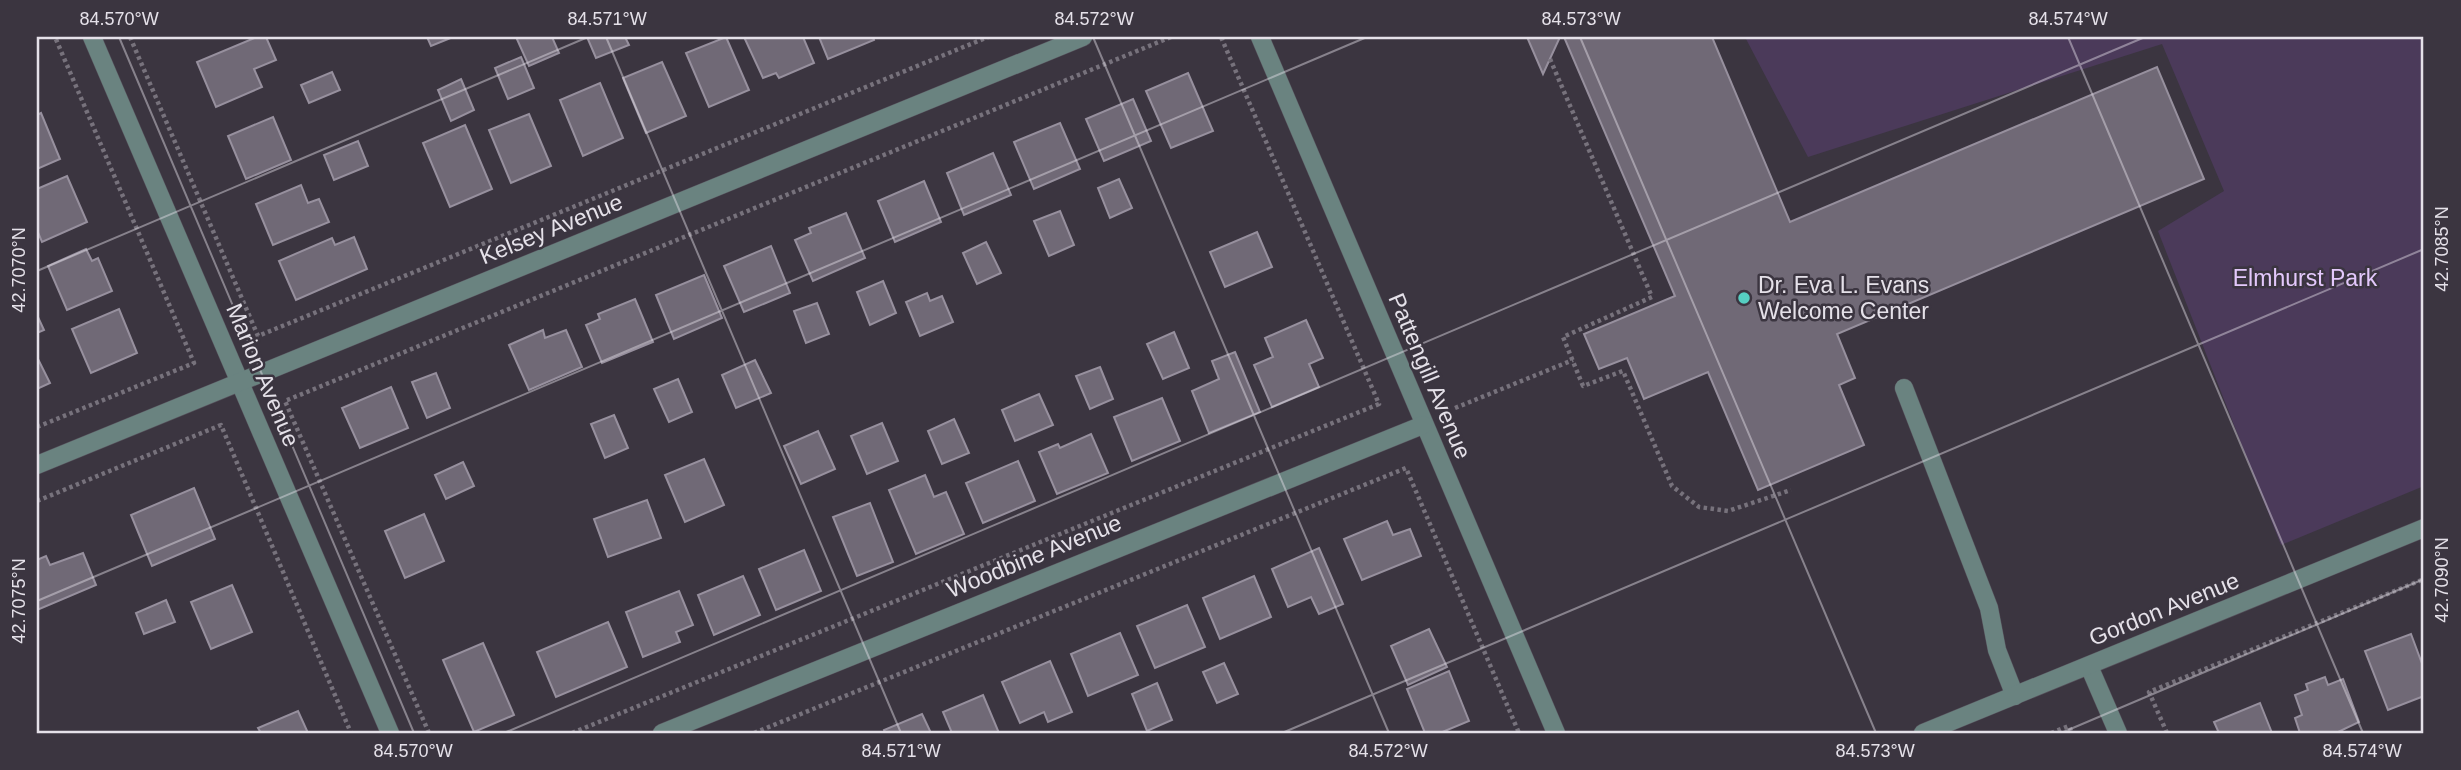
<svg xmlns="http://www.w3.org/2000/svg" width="2461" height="770" font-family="Arial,sans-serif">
	<rect width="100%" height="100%" fill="#3b3540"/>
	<path fill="#4b3a5a" d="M1745,37H2424V486L2281,545L2158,231L2224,191L2162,44L1808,157Z"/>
	<g fill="#706976" stroke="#97909e" stroke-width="2">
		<path d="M257,37H266L276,60L254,69L262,87L216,107L197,62Z"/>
		<path d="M427,37H453L431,46Z"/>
		<path d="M516,37H552L559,53L529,66Z"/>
		<path d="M587,37H625L629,45L596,58Z"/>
		<path d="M726,37L749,90L709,107L686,53Z"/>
		<path d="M744,37H803L814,63L779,78L776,73L763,78Z"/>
		<path d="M819,37H873L874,40L828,59Z"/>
		<path d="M1527,37H1560L1543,74Z"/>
		<path d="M1564,37H1712L1790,222L2157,67L2204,179L1837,334L1855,378L1839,385L1864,445L1758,490L1708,372L1644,399L1627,358L1599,369L1584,334L1675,296Z"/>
		<path d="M521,57L534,88L508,99L495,68Z"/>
		<path d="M662,62L686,116L646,133L623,78Z"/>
		<path d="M332,72L340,90L309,103L301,85Z"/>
		<path d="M1188,73L1213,131L1171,148L1146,91Z"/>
		<path d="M461,79L474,110L451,121L438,90Z"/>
		<path d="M600,83L623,138L583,156L560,100Z"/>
		<path d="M1133,99L1151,141L1104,161L1086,119Z"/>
		<path d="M41,113L60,159L37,169V115Z"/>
		<path d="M529,114L551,166L511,183L489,130Z"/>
		<path d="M273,117L291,160L246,179L228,136Z"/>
		<path d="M1060,123L1080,169L1034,189L1014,142Z"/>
		<path d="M465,125L492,189L450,207L423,143Z"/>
		<path d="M358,141L368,166L334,180L324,155Z"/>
		<path d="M993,153L1011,195L964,215L947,173Z"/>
		<path d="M67,176L87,222L42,242L37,230V189Z"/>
		<path d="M1119,179L1132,208L1110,218L1098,188Z"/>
		<path d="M924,181L941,222L895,242L878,201Z"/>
		<path d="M301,185L308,203L319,199L329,222L273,245L256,204Z"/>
		<path d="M1060,211L1074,245L1049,256L1034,221Z"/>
		<path d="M846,213L865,258L813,281L795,240L811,233L809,228Z"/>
		<path d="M1257,232L1272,267L1225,287L1210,252Z"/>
		<path d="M354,237L367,269L296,300L279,261L332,238L335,245Z"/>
		<path d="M986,242L1001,273L977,284L963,253Z"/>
		<path d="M771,246L790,293L744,312L724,266Z"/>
		<path d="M86,249L92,261L98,258L112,291L67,310L48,266Z"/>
		<path d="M704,275L722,318L674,339L656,295Z"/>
		<path d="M883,281L896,313L870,325L857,292Z"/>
		<path d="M927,293L930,301L942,296L953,322L920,336L906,302Z"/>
		<path d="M635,299L653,342L602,363L586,325L600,319L598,314Z"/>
		<path d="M817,303L829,334L806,343L794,311Z"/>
		<path d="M119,309L137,353L91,373L72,329Z"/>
		<path d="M37,315L44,330L37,333Z"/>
		<path d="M1306,320L1323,358L1309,364L1319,387L1272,407L1254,365L1273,357L1265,338Z"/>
		<path d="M543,330L545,338L566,330L582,367L529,390L509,345Z"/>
		<path d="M1174,332L1189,368L1163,379L1147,344Z"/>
		<path d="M1235,352L1260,412L1209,433L1192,391L1219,379L1212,361Z"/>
		<path d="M37,357L50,383L37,389Z"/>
		<path d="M755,360L771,393L736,408L722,375Z"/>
		<path d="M1100,367L1113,399L1090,409L1076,376Z"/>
		<path d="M436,373L450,408L427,418L412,382Z"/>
		<path d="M678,379L692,412L669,422L654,389Z"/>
		<path d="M391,387L408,428L360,448L342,408Z"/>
		<path d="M1039,394L1053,425L1015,441L1002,410Z"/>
		<path d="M1162,398L1180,441L1132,461L1114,417Z"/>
		<path d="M614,415L628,448L605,458L591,424Z"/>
		<path d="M954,419L969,453L942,464L928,431Z"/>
		<path d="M882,423L898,461L867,474L851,436Z"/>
		<path d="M818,431L835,469L801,484L784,446Z"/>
		<path d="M1091,434L1108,473L1057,494L1039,452L1058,444L1060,448Z"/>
		<path d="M704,459L724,505L685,522L665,475Z"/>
		<path d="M1018,461L1035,501L983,523L966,483Z"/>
		<path d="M463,462L474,486L446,499L435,475Z"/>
		<path d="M925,475L934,497L946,492L964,534L916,554L889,490Z"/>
		<path d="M194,488L215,539L152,566L131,515Z"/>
		<path d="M647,500L661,538L608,557L594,519Z"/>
		<path d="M870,503L893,562L857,576L833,517Z"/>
		<path d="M424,514L444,561L405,578L385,531Z"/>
		<path d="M1387,521L1393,535L1410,529L1421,556L1362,580L1344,539Z"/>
		<path d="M1319,548L1343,604L1319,614L1311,597L1288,607L1272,569Z"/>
		<path d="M804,550L821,591L776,610L759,569Z"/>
		<path d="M83,553L96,585L37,610V560L46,556L50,565Z"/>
		<path d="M743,576L760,615L714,635L698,595Z"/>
		<path d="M1254,576L1271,617L1220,639L1203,598Z"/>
		<path d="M232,585L252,632L211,649L191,602Z"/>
		<path d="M679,591L693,625L676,632L680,642L643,657L626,612Z"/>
		<path d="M166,600L175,622L144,634L136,613Z"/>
		<path d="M1187,605L1205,647L1155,668L1137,626Z"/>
		<path d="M608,622L627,667L556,697L537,652Z"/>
		<path d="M1429,629L1447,667L1408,685L1391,646Z"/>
		<path d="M1120,633L1138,675L1088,696L1071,654Z"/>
		<path d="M2411,634L2424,669V696L2388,710L2365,651Z"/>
		<path d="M483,643L514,715L474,732L443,660Z"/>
		<path d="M1050,661L1072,712L1048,722L1044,712L1020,723L1002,682Z"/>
		<path d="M1224,663L1238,694L1217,703L1203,672Z"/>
		<path d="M1449,671L1469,721L1440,733H1425L1407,689Z"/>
		<path d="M2325,677L2328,685L2343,679L2359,722L2336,733H2300L2295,718L2302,715L2295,695L2308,690L2306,684Z"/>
		<path d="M1157,683L1172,720L1147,731L1132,694Z"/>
		<path d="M983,695L999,733H952L943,712Z"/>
		<path d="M2260,703L2272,733H2219L2214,722Z"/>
		<path d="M298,711L308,733H261L258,728Z"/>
		<path d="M922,714L931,733H885L884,730Z"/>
	</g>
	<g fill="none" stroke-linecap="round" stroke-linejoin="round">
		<g stroke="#56515b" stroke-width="19">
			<g id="minor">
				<path d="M92,37L390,733"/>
				<path d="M1260,37L1556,733"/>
				<path d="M1904,388L1989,608L1997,650L2015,696"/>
				<path d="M37,465L1083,37"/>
				<path d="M2089,666L2118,733"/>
				<path d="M662,733L1423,425"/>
				<path d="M1923,733L2424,528"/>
			</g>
		</g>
		<g stroke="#77727c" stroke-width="4.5" stroke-dasharray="3.5 3.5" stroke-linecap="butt">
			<path d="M130,37L258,336L988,37"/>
			<path d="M1550,59L1652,297L1563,337L1583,386L1623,371L1672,486L1699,507L1728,511L1791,490"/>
			<path d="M1455,408L1573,360"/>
			<path d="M37,427L194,363L55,37"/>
			<path d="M37,501L221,425L351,733"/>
			<path d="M429,733L285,401L1171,37"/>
			<path d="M572,733L1379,404L1221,37"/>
			<path d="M754,733L1406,468L1519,733"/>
			<path d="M2051,733L2069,726L2072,733"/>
			<path d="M2167,733L2149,692L2424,579"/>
		</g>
		<use href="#minor" stroke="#6a8380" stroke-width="18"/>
	</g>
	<path fill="none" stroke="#e5e1e9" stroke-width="2" stroke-opacity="0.45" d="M119,37L414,733M606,37L901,733M1093,37L1389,733M1580,37L1876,733M2068,37L2363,733M37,271L588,37M37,601L1367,37M504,733L2145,37M1282,733L2424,249M2061,733L2424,579"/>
	<circle fill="#56cec2" stroke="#3b3540" stroke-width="2.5" cx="1744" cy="298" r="7"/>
	<g text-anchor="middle" stroke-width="5" stroke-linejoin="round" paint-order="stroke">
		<g font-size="23" fill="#e5e1e9" stroke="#3b3540">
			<text transform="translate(551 229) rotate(-22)" y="8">Kelsey Avenue</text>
			<text transform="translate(263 375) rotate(67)" y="8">Marion Avenue</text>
			<text transform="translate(1430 376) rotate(67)" y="8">Pattengill Avenue</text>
			<text transform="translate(1034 556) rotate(-22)" y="8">Woodbine Avenue</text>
			<text transform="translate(2164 609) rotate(-22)" y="8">Gordon Avenue</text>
		</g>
		<g font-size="23" fill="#e3c8fb" stroke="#3b3540">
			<text x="2305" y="286">Elmhurst Park</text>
		</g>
		<g font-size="23" fill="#e5e1e9" stroke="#3b3540" text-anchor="start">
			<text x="1758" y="293">Dr. Eva L. Evans<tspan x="1758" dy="26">Welcome Center</tspan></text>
		</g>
	</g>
	<rect width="2461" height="770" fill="none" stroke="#3b3540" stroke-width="77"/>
	<rect x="38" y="38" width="2384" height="694" fill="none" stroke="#e5e1e9" stroke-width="2.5"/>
	<g font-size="18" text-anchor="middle" fill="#e5e1e9">
		<text x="119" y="25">84.570°W</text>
		<text x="607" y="25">84.571°W</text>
		<text x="1094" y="25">84.572°W</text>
		<text x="1581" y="25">84.573°W</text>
		<text x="2068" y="25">84.574°W</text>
		<text transform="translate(2442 249) rotate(-90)" y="6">42.7085°N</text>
		<text transform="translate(19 270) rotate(-90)" y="6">42.7070°N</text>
		<text transform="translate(2442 580) rotate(-90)" y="6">42.7090°N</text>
		<text transform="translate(19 601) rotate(-90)" y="6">42.7075°N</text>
		<text x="413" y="757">84.570°W</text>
		<text x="901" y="757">84.571°W</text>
		<text x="1388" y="757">84.572°W</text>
		<text x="1875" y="757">84.573°W</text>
		<text x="2362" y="757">84.574°W</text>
	</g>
</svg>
